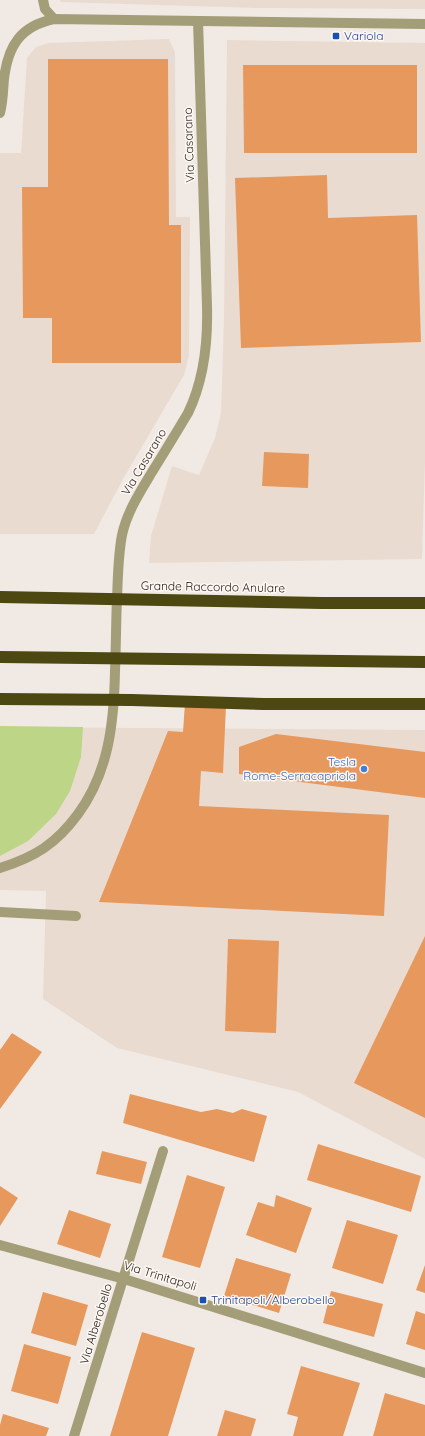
<svg xmlns="http://www.w3.org/2000/svg" width="425" height="1436" font-family="Quicksand,sans-serif">
	<rect width="100%" height="100%" fill="#f1eae4"/>
	<g fill="#eadbd1">
		<path d="M60,0H425V9L258,8L61,2Z"/>
		<path d="M169,39L175,53L176,217H190L189,356L184,375L123,479L94,534H0V153H21L27,58L36,47L48,43Z"/>
		<path d="M227,40L425,43V462L422,559L149,563L151,536L172,466L199,475L215,438L221,413L224,318Z"/>
		<path d="M0,727L425,730V1159L298,1092L117,1048L43,999L46,891L0,890Z"/>
	</g>
	<path fill="#bcd587" d="M0,726L83,727L81,757L70,791L56,814L28,841L0,856Z"/>
	<g fill="#e6985d">
		<path d="M48,59H168L169,225H181V363H52V318H23L22,187H48Z"/>
		<path d="M243,65H417V153H244Z"/>
		<path d="M327,175L328,218L417,215L421,342L241,348L235,178Z"/>
		<path d="M264,452L309,454L308,488L262,486Z"/>
		<path d="M185,703L226,705L223,773L201,771L199,806L389,815L384,916L99,902L168,731L183,732Z"/>
		<path d="M276,734L425,752V798L239,774V747Z"/>
		<path d="M425,936V1118L354,1083Z"/>
		<path d="M228,939L279,941L276,1033L225,1031Z"/>
		<path d="M12,1033L42,1052L0,1109V1050Z"/>
		<path d="M130,1094L201,1112L217,1109L233,1113L242,1109L267,1116L254,1162L123,1123Z"/>
		<path d="M318,1144L421,1176L411,1212L307,1180Z"/>
		<path d="M102,1151L147,1162L141,1184L96,1174Z"/>
		<path d="M187,1175L225,1187L200,1268L162,1257Z"/>
		<path d="M0,1186L18,1198L0,1226Z"/>
		<path d="M276,1195L312,1208L296,1253L246,1235L258,1202L274,1207Z"/>
		<path d="M69,1210L111,1224L100,1258L57,1244Z"/>
		<path d="M347,1220L398,1235L383,1284L332,1268Z"/>
		<path d="M236,1258L291,1274L279,1313L224,1296Z"/>
		<path d="M425,1265V1293L416,1290Z"/>
		<path d="M331,1291L383,1304L374,1337L323,1323Z"/>
		<path d="M43,1292L88,1305L76,1346L31,1333Z"/>
		<path d="M416,1311L425,1314V1350L406,1344Z"/>
		<path d="M142,1332L195,1348L168,1436H110Z"/>
		<path d="M24,1344L71,1357L58,1404L11,1391Z"/>
		<path d="M301,1366L360,1383L343,1436H293L298,1417L287,1414Z"/>
		<path d="M385,1393L425,1405V1436H373Z"/>
		<path d="M225,1410L256,1419L251,1436H217Z"/>
		<path d="M3,1414L49,1428L46,1436H0V1425Z"/>
	</g>
	<g fill="none" stroke-linecap="round" stroke-linejoin="round">
		<g stroke="#a39e78" stroke-width="10">
			<path d="M43,0L45,9L54,19"/>
			<path d="M0,113C3,102 3,90 4,79C8,45 21,26 54,19L425,24"/>
			<path d="M0,868C35,857 56,844 78,814C109,772 114,722 115,671C116,646 116,622 117,598C118,577 118,556 122,535C127,512 140,492 152,472C164,453 176,433 188,413C204,380 208,342 207,306L198,21"/>
			<path d="M0,912L76,916"/>
			<path d="M0,1245L124,1279L425,1373"/>
			<path d="M74,1436L163,1151"/>
		</g>
		<g stroke="#4d4711" stroke-width="12">
			<path d="M0,597L322,603H425"/>
			<path d="M0,657L425,662"/>
			<path d="M0,699L132,700L264,704H425"/>
		</g>
	</g>
	<g fill="#1a4fb4" stroke="#fff7f1" stroke-width="1.5">
		<rect x="332" y="32" width="8" height="8" rx="2"/>
		<rect x="199" y="1296" width="8" height="8" rx="2"/>
	</g>
	<circle fill="#3f7fe0" stroke="#fff7f1" stroke-width="1.5" cx="364" cy="769" r="4"/>
	<g text-anchor="middle" stroke-width="3" stroke-linejoin="round" paint-order="stroke">
		<g font-size="12" fill="#164399" stroke="#fff7f1" text-anchor="start">
			<text x="344" y="40">Variola</text>
			<text x="211" y="1304">Trinitapoli/Alberobello</text>
		</g>
		<g font-size="12" fill="#24211f" stroke="#fff7f1">
			<text transform="translate(189 145) rotate(-92)" y="4">Via Casarano</text>
			<text transform="translate(144 462) rotate(-59)" y="4">Via Casarano</text>
			<text transform="translate(213 587) rotate(1)" y="4">Grande Raccordo Anulare</text>
			<text transform="translate(160 1276) rotate(17)" y="4">Via Trinitapoli</text>
			<text transform="translate(96 1324) rotate(-73)" y="4">Via Alberobello</text>
		</g>
		<g font-size="12" fill="#366cbe" stroke="#fff7f1" text-anchor="end">
			<text x="356" y="766">Tesla<tspan x="356" dy="14">Rome-Serracapriola</tspan></text>
		</g>
	</g>
</svg>
